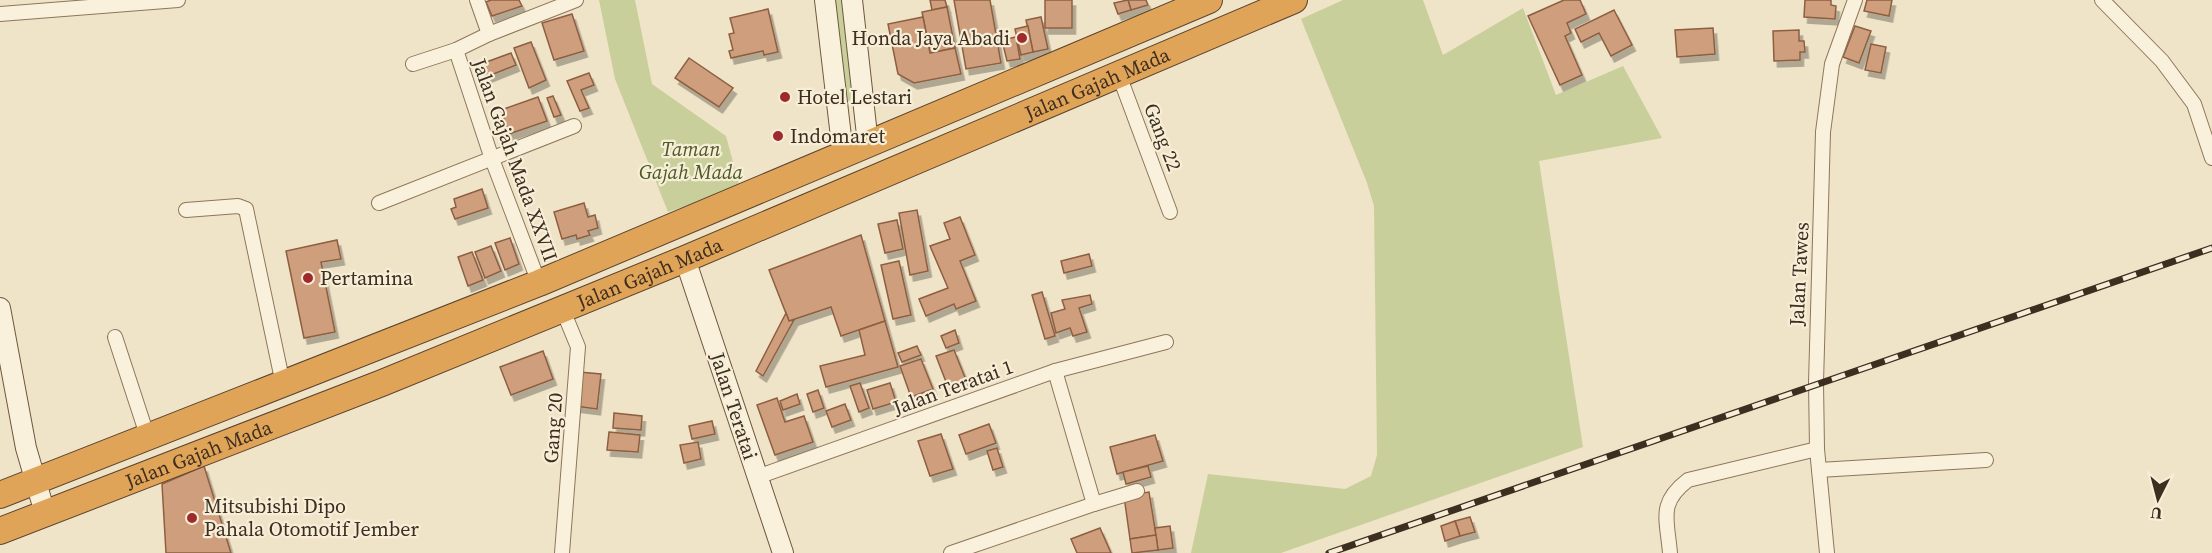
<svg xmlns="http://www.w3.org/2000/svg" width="2212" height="553" font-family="'Source Serif 4',serif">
	<defs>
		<filter id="shadow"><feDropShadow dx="3.5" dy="6" stdDeviation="0" flood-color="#0004"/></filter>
	</defs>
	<rect width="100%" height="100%" fill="#f0e4c8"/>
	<g fill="#c9cf9b">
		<path d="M599,0H635L652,84L726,136L740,188L668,212L615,79Z"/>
		<path d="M834,0H842L852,97L849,101H847Z"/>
		<path d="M1343,0H1423L1443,55L1523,8L1556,95L1623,66L1662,138L1539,161L1583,447L1281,553H1191L1208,474L1345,489L1371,476L1377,455L1374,206L1367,183L1301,19Z"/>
	</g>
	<g fill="#cf9f7d" stroke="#8d5f41" stroke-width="1.5" filter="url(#shadow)">
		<path d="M491,0H519L522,6L492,16L486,2Z"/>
		<path d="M930,0H945L947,7L932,10Z"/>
		<path d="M954,0H990L1001,63L966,69Z"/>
		<rect x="1045" y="0" width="27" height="28"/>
		<path d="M1128,0H1146L1148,5L1131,10Z"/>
		<path d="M1128,0L1131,10L1118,14L1114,3Z"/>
		<path d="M1564,0H1580L1586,14L1567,23L1571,33L1565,36L1582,75L1560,85L1528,16Z"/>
		<path d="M1805,0H1831V5L1836,6L1835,19L1804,17Z"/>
		<path d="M1867,0H1892L1889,16L1864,11Z"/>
		<path d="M947,7L955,48L930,53L922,12Z"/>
		<path d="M768,9L778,52L764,55L763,51L731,58L729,51L733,50L729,34L734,33L730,18Z"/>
		<path d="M1614,10L1632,45L1611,56L1599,33L1581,42L1575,29Z"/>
		<path d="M572,14L584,51L554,60L542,23Z"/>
		<path d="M923,17L930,53L955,48L961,74L914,83L898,74L888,24Z"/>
		<path d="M1041,17L1048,49L1033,52L1026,20Z"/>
		<path d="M1028,26L1033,52L1021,55L1015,29Z"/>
		<path d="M1855,26L1871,31L1859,63L1843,57Z"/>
		<path d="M1713,28L1715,54L1677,57L1675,30Z"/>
		<path d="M1799,30V41H1804L1805,52H1800V60L1774,61L1773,31Z"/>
		<path d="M1016,37L1020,59L1007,61L1002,40Z"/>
		<path d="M531,42L546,80L529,88L514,48Z"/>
		<path d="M1871,44L1886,47L1881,73L1865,70Z"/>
		<path d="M511,53L516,65L486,77L481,64Z"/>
		<path d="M689,58L733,88L719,107L675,78Z"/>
		<path d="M589,73L594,85L581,90L589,108L580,111L567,81Z"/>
		<path d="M553,96L561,115L554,117L547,98Z"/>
		<path d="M538,97L547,121L509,134L501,110Z"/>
		<path d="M482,189L488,208L455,219L451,209L456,207L454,199Z"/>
		<path d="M584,203L588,217L595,215L598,228L588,231L590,235L577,239L576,235L562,239L554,212Z"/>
		<path d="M917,210L928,271L910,275L899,213Z"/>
		<path d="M960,217L975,255L960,261L976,301L956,309L954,304L926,316L919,299L948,288L930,246L950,239L944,223Z"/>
		<path d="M897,220L903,249L885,253L878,224Z"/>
		<path d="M861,235L885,321L841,336L831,307L789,321L769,270Z"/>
		<path d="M510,238L519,264L505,270L495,243Z"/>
		<path d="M337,240L341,259L321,262L335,332L304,338L286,251Z"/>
		<path d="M491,246L501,271L485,278L475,252Z"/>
		<path d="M472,252L483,280L468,286L458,257Z"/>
		<path d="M1089,254L1092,266L1064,273L1061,261Z"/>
		<path d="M899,261L911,315L893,319L881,265Z"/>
		<path d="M1042,292L1055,336L1045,339L1032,295Z"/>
		<path d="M1090,295L1092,304L1079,308L1087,332L1073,336L1070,328L1056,333L1051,313L1065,309L1062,300Z"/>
		<path d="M786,313L789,321L794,320L763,376L756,371Z"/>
		<path d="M885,321L898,367L826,387L820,366L865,355L859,330Z"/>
		<path d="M955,330L959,343L946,348L941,336Z"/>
		<path d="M917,346L921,355L902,362L898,353Z"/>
		<path d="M954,350L966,380L948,387L936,356Z"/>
		<path d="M543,351L553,379L511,395L500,367Z"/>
		<path d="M921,359L933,389L911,397L900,366Z"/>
		<path d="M579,372L601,374L597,409L575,406Z"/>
		<path d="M860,383L869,408L859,412L850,386Z"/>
		<path d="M890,383L896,402L873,409L867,390Z"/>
		<path d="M818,390L824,408L813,412L807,394Z"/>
		<path d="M797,394L800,404L783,410L780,401Z"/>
		<path d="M777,398L785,422L804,416L813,442L775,455L757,405Z"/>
		<path d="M845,404L851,420L832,427L826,411Z"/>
		<path d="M614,413L642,416L641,430L613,428Z"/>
		<path d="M712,421L715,434L692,439L689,426Z"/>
		<path d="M989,424L996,443L966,454L959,435Z"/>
		<path d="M609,432L640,435L638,452L607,450Z"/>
		<path d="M941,434L953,469L930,476L918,441Z"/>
		<path d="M1155,435L1163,461L1117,474L1110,447Z"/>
		<path d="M698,442L701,459L684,463L680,445Z"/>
		<path d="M997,448L1003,467L993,470L987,451Z"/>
		<path d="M204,466L231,553H166L162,484Z"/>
		<path d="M1148,466L1151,477L1126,484L1123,472Z"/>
		<path d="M1149,492L1156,535L1130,539L1124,496Z"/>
		<path d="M1470,517L1475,532L1460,536L1455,521Z"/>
		<path d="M1455,521L1460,536L1445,541L1441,526Z"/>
		<path d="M1170,526L1173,548L1158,550L1155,528Z"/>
		<path d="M1100,528L1111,553H1077L1071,539Z"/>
		<path d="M1156,535L1158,550L1132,553L1130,539Z"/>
	</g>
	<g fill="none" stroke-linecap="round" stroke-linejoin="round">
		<g stroke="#8d765c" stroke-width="16">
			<g id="street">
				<path d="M2102,0L2162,61L2194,104L2212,158"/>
				<path d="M0,14L178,0"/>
				<path d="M489,34L576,0"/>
				<path d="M456,50L492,159L539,283"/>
				<path d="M413,64L456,50L489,34L477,0"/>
				<path d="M1119,75L1170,212"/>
				<path d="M379,203L574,126"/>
				<path d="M186,210L238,206L246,209L283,384"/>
				<path d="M115,337L148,438"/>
				<path d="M1819,470L1986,460"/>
				<path d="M757,477L1055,371L1166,342"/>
				<path d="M1094,504L1137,491"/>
				<path d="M562,553L578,347L562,308"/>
				<path d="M951,553L1094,504L1055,371"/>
				<path d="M1670,553C1667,518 1658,503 1688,480L1817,449"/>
				<path d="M1827,553L1817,449L1816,383L1823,132L1832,64L1855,0"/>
			</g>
		</g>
		<g stroke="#6f573f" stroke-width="22">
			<g id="secondary">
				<path d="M825,0L843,154"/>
				<path d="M852,0L868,144"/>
				<path d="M685,259L783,553"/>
				<path d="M0,308L26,448L45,513"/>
			</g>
		</g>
		<g stroke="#5b4430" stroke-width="28">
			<g id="highway">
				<path d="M0,495L539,283L1209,0"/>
				<path id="s1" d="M0,531L382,383L685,259L1294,0"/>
			</g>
		</g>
		<use href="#street" stroke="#faf1dc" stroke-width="14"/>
		<use href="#secondary" stroke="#faf1dc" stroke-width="20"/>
		<use href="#highway" stroke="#e0a458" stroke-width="26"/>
		<g stroke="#3d2e20" stroke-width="7">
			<path id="rail" d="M1329,553L2212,248"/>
		</g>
		<use href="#rail" stroke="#f7eed8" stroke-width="4.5" stroke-dasharray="14" stroke-linecap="butt"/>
	</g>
	<g fill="#9e2a2b" stroke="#f7eed8" stroke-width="2">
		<circle cx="1022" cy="38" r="6"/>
		<circle cx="785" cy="97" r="6"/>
		<circle cx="778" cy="136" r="6"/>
		<circle cx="308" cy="278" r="6"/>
		<circle cx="192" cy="518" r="6"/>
	</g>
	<g text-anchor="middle" stroke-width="4.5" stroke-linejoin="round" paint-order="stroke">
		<g font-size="20" fill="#3d2e20" stroke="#f7eed8" text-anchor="start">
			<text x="1010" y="45" text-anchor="end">Honda Jaya Abadi</text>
			<text x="797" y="104">Hotel Lestari</text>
			<text x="790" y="143">Indomaret</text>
			<text x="320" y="285">Pertamina</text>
			<text x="204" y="513">Mitsubishi Dipo<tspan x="204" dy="23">Pahala Otomotif Jember</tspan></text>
		</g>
		<g font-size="20" fill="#3d2e20" stroke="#f7eed8">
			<text dy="7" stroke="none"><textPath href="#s1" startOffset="1185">Jalan Gajah Mada</textPath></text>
			<text transform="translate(1163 137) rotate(69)" y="7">Gang 22</text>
			<text transform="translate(515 160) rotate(70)" y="7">Jalan Gajah Mada XXVII</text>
			<text dy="7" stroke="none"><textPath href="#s1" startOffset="699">Jalan Gajah Mada</textPath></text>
			<text transform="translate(1799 274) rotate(-87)" y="7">Jalan Tawes</text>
			<text transform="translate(953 387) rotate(-20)" y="7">Jalan Teratai 1</text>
			<text transform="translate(734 406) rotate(72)" y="7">Jalan Teratai</text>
			<text transform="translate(553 428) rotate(-86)" y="7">Gang 20</text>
			<text dy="7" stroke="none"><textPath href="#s1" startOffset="213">Jalan Gajah Mada</textPath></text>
		</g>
		<g font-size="20" font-style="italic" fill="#4d5a26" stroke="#f7eed8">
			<text x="691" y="156">Taman<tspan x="691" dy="23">Gajah Mada</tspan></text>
		</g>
	</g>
	<g transform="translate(2158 499) rotate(186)" stroke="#f7eed8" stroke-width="4.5" paint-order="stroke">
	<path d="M0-4.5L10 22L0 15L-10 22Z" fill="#3d2e20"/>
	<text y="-9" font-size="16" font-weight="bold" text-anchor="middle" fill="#3d2e20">U</text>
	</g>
</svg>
